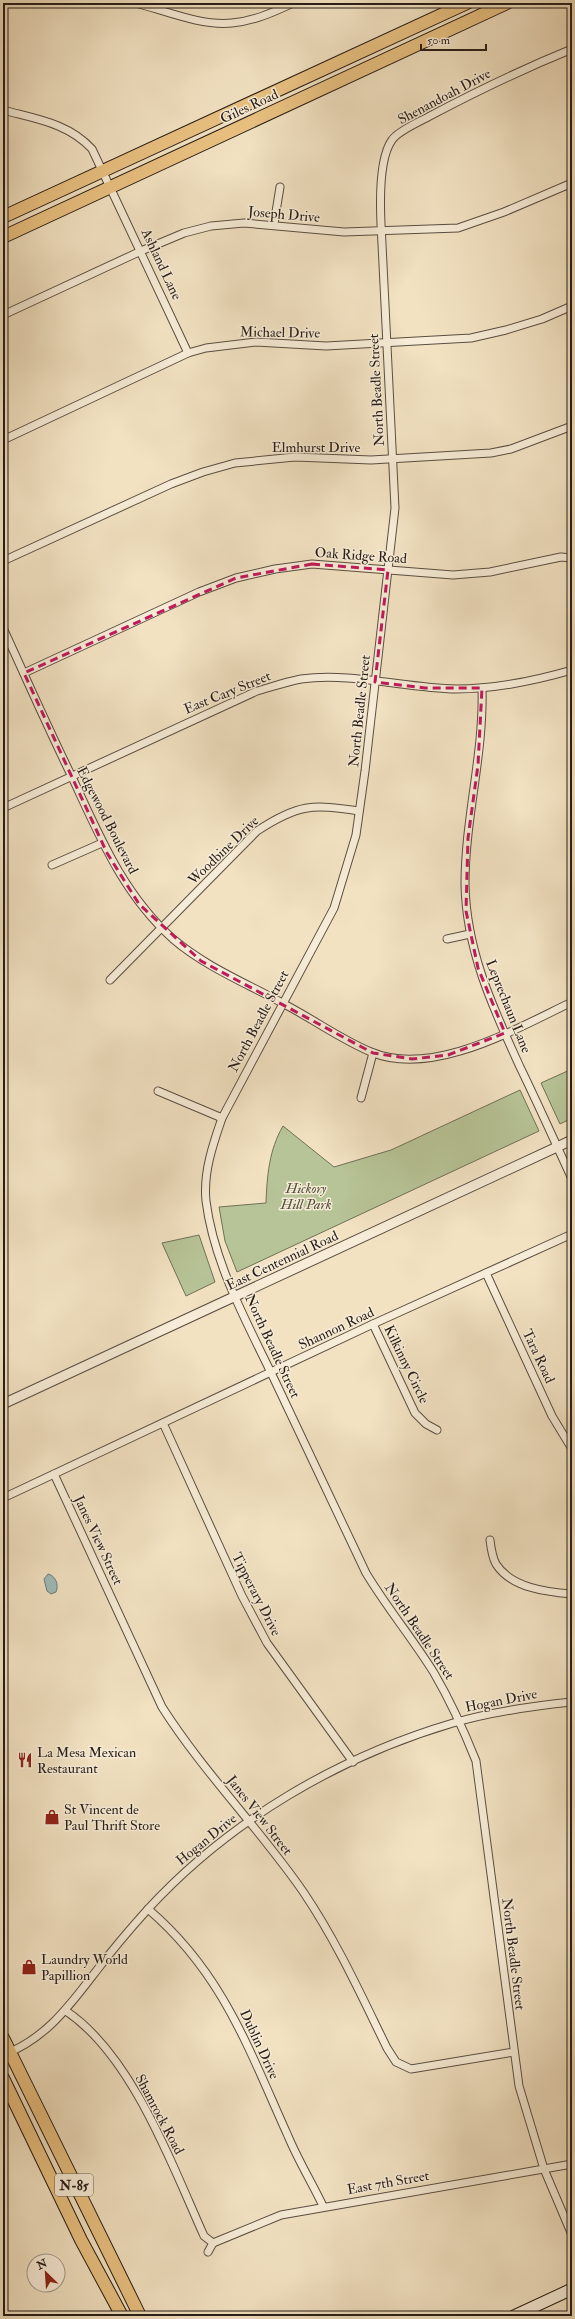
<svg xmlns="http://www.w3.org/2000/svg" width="575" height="2319" font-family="'IM FELL Double Pica',serif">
	<rect width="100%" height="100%" fill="#f2e2c2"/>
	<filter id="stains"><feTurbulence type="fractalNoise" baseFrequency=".005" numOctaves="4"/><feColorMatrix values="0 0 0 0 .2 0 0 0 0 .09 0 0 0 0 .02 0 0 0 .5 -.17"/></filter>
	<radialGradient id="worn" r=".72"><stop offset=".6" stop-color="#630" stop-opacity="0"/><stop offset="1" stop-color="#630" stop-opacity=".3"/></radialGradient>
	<g fill="#b7c497" stroke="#6f7057">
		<path d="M572,1069V1118L560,1124L541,1083Z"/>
		<path d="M520,1090L539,1131L237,1272L225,1241L219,1207L266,1203C267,1176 269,1150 283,1126L334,1167L391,1150Z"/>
		<path d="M199,1235L215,1282L186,1296L162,1243Z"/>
	</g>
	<path fill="#9ebcbb" stroke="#6e7c79" d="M48,1574C56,1576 59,1585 56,1592L51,1594L47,1591L44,1579Z"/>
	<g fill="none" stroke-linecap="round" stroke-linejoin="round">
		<g stroke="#5a4e42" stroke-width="9">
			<g id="minor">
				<path d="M136,3C166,11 201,26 232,23C254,21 274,12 293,3"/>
				<path d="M572,49C523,69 475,92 428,117C419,122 398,131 392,140C379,158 380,202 381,224L395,508L365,771L356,835L334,908L222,1118C213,1144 203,1173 206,1201C214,1265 248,1324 275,1381C306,1445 335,1509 366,1573C387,1608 413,1639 434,1673C451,1702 464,1731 476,1761L519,2086L544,2169L572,2235"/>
				<path d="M3,110C36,119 68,123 92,149L188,353"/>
				<path d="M274,224L280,187"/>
				<path d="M3,315L141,251L184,233L211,226L244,223L344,232L458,228L504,212L572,183"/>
				<path d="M3,440L188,353L206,348L256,342L326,346L471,338L506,330L542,319L572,306"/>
				<path d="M3,561L171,484L203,472L235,463L295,457L371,460L491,453L511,449L572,426"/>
				<path d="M3,628C26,678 48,728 72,777C100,837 123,894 173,939C206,967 246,983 284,1004C313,1019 340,1039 371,1052C433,1078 517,1028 572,1002"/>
				<path d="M24,673L199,592L236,578L275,569L312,564L453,575L490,572L561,557L572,558"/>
				<path d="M482,688C484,754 465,818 465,884C466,950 493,1008 520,1067C538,1104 555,1142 572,1179"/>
				<path d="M3,808L257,691C271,687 286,682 301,679C350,672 406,688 456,689C496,689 534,681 572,670"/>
				<path d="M52,865L102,843"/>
				<path d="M447,939L470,934"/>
				<path d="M110,980L257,831C298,804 312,804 359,811"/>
				<path d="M158,1091L222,1118"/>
				<path d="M361,1098L373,1053"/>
				<path d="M486,1273L552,1416L572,1449"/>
				<path d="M373,1324L415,1413L426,1424L437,1430"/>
				<path d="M163,1423L242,1596L267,1643L353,1762"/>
				<path d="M54,1474L162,1707C204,1773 260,1829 304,1893C337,1942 361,1995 387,2048L396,2062L411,2069L514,2052"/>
				<path d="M3,1498L373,1324L572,1234"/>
				<path d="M490,1540C491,1548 492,1557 496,1564C511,1588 547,1592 572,1594"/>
				<path d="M148,1909C223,1973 249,2050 288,2136C298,2160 312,2183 323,2206"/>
				<path d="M66,2011C132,2055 172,2165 204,2236L213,2243"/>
				<path d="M3,2055C46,2039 70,2005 97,1970C113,1949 130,1929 148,1909C229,1821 338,1757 453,1723C491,1712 532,1706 572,1702"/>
				<path d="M213,2243L281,2215L572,2164"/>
				<path d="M208,2252L213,2243"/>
			</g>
		</g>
		<g stroke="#5a4e42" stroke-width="11">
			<path id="tertiary" d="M3,1404L572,1140"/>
		</g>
		<g stroke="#271c17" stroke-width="13">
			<path id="secondary" d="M514,2316L572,2289"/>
		</g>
		<g stroke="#271c17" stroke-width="14">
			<g id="primary">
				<path d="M3,217L467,3"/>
				<path d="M3,237L507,3"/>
				<path d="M3,2038L140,2316"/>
				<path d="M3,2078L81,2240L122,2316"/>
			</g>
		</g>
		<use href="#minor" stroke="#f7ecd7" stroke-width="7"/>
		<use href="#tertiary" stroke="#f7ecd7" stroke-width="9"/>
		<use href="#secondary" stroke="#f7ecd7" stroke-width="11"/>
		<use href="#primary" stroke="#e9c181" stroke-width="12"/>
	</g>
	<path fill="none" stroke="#c2185b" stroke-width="3" stroke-dasharray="8 5" stroke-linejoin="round" d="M312,564L388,570L375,682L425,688H482L478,765L468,838L466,911L478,968L505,1033L448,1055L412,1059L373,1053L201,961L139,904L107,853L24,673L236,578Z"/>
	<defs>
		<g id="restaurant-bare" transform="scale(1.2)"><path d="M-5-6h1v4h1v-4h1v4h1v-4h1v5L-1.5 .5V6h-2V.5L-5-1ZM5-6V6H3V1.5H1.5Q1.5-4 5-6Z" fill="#8f2418" stroke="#f7ecd7" stroke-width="2.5" paint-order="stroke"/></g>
		<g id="shop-bare" transform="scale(1.2)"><path d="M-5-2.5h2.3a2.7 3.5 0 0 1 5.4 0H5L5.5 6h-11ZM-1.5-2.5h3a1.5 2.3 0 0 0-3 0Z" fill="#8f2418" stroke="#f7ecd7" stroke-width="2.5" paint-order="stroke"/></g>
	</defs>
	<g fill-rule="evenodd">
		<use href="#restaurant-bare" x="25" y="1760"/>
		<use href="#shop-bare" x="52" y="1817"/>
		<use href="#shop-bare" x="29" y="1967"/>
	</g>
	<g text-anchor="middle" stroke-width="3" stroke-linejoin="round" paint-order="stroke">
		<rect fill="#f7ecd7" stroke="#655a51" stroke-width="1" x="55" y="2174" width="38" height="22" rx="3"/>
		<g font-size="13" font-weight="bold" fill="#271c17">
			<text x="74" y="2190">N-85</text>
		</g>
		<g font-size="14" fill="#271c17" stroke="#f7ecd7">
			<text transform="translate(444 96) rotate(-28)" y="5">Shenandoah Drive</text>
			<text transform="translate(249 106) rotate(-25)" y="5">Giles Road</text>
			<text transform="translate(284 214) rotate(5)" y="5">Joseph Drive</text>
			<text transform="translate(162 264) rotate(65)" y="5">Ashland Lane</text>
			<text transform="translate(280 332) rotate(1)" y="5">Michael Drive</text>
			<text transform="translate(376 390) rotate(-93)" y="5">North Beadle Street</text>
			<text x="316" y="452">Elmhurst Drive</text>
			<text transform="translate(361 555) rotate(4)" y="5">Oak Ridge Road</text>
			<text transform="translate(227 692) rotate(-22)" y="5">East Cary Street</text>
			<text transform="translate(359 711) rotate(-84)" y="5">North Beadle Street</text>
			<text transform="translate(108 820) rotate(63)" y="5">Edgewood Boulevard</text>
			<text transform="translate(223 850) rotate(-44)" y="5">Woodbine Drive</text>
			<text transform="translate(509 1006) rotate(68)" y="5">Leprechaun Lane</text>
			<text transform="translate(258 1021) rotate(-62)" y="5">North Beadle Street</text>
			<text transform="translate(282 1260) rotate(-25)" y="5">East Centennial Road</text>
			<text transform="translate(336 1328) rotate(-25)" y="5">Shannon Road</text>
			<text transform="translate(273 1346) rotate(65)" y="5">North Beadle Street</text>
			<text transform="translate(539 1356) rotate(65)" y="5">Tara Road</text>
			<text transform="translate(407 1364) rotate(64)" y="5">Kilkinny Circle</text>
			<text transform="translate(99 1540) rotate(65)" y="5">Janes View Street</text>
			<text transform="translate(257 1594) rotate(63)" y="5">Tipperary Drive</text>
			<text transform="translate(420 1631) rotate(56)" y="5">North Beadle Street</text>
			<text transform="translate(501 1700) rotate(-11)" y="5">Hogan Drive</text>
			<text transform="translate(260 1815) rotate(52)" y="5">Janes View Street</text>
			<text transform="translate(206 1839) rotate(-39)" y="5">Hogan Drive</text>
			<text transform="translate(514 1954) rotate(83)" y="5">North Beadle Street</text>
			<text transform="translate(260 2044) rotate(65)" y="5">Dublin Drive</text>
			<text transform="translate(160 2114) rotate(62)" y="5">Shamrock Road</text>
			<text transform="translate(388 2182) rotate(-10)" y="5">East 7th Street</text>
		</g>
		<g font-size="14" font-style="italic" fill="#524e3d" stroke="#f7ecd7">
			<text x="306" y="1193">Hickory<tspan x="306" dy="16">Hill Park</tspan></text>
		</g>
		<g font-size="14" fill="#271c17" stroke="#f7ecd7" text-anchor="start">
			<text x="37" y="1757">La Mesa Mexican<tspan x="37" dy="16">Restaurant</tspan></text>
			<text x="64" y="1814">St Vincent de<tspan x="64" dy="16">Paul Thrift Store</tspan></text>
			<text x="41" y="1964">Laundry World<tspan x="41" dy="16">Papillion</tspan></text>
		</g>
	</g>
	<rect width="575" height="2319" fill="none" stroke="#f2e2c2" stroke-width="16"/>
	<rect x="4" y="4" width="567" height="2311" fill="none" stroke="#271c17" stroke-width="2"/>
	<rect x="8" y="8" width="559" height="2303" fill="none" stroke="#271c17"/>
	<g transform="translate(46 2273) rotate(335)"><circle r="19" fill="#f7ecd7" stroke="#a4998a"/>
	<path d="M0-3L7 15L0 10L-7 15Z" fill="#8f2418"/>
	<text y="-6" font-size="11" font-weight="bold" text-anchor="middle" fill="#271c17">N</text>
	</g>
	<path d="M421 44v6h65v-6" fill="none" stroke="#271c17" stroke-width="2"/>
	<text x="427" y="44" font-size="12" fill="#271c17" stroke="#f7ecd7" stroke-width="3" paint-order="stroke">50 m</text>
	<rect width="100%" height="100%" filter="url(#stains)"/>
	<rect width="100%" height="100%" fill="url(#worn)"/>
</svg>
